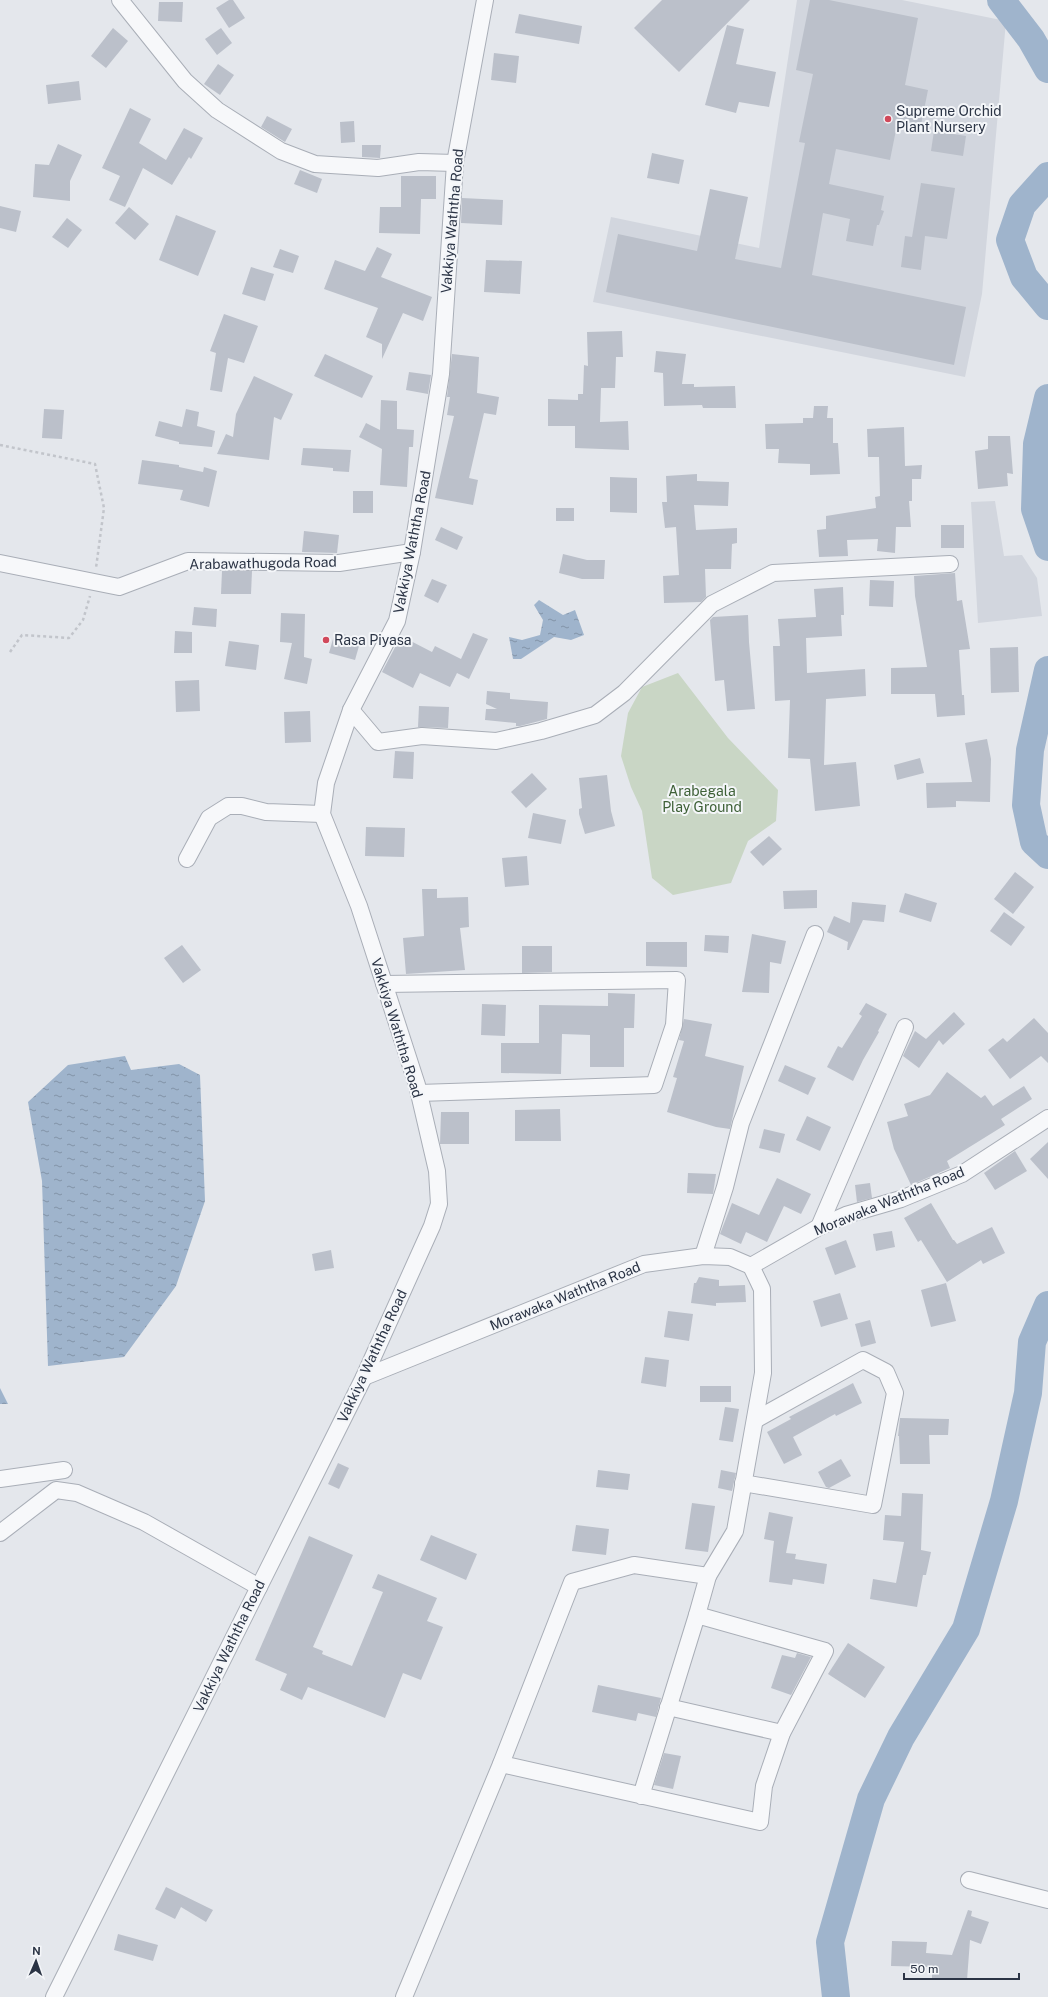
<svg xmlns="http://www.w3.org/2000/svg" width="1048" height="1997" font-family="'Public Sans',sans-serif">
	<defs>
		<pattern id="water-ripples" width="26" height="14" patternUnits="userSpaceOnUse"><rect width="26" height="14" fill="#9fb4cc"/><path d="M2 4q2-2 4 0t4 0M15 11q2-2 4 0t4 0" fill="none" stroke="#8293a7"/></pattern>
	</defs>
	<rect width="100%" height="100%" fill="#e4e7ec"/>
	<g fill="#d2d6de">
		<path d="M797,0H902L1006,21L982,294L965,377L593,302L611,217L759,248Z"/>
		<path d="M995,501L1004,556L1022,555L1037,578L1042,616L978,623L971,502Z"/>
	</g>
	<path fill="#c9d6c5" d="M678,673L728,738L778,790L776,821L748,841L731,883L673,895L652,878L642,811L631,787L621,756L628,713L642,687Z"/>
	<g fill="url(#water-ripples)">
		<path d="M539,600L563,615L575,610L584,635L571,640L554,637L521,659H513L509,637L522,640L540,635L543,620L534,605Z"/>
		<path d="M125,1056L131,1070L179,1064L200,1075L205,1201L176,1286L124,1357L48,1366L42,1181L28,1102L68,1065Z"/>
		<path d="M0,1388L8,1404H0Z"/>
	</g>
	<g fill="none" stroke-linecap="round" stroke-linejoin="round">
		<g stroke="#9fb4cc" stroke-width="28">
			<path d="M1001,0L1031,39L1048,69"/>
			<path d="M1048,176L1022,205L1010,240L1024,277L1048,306"/>
			<path d="M1048,398L1037,444L1035,509L1048,547"/>
			<path d="M1048,670L1030,750L1026,805L1034,842L1048,855"/>
			<path d="M836,1997L830,1942L871,1799L901,1737L966,1629L1004,1501L1028,1393L1032,1342L1048,1305"/>
		</g>
	</g>
	<g fill="#bbc0ca">
		<path d="M229,0H233L245,18L229,28L216,8Z"/>
		<path d="M662,0H750L679,72L634,28Z"/>
		<path d="M810,0H829L918,18L905,85L928,90L921,125L898,120L890,160L836,149L829,184L884,196L881,210L884,211L879,225H877L873,246L846,241L850,219L823,213L812,275L966,307L954,365L606,292L618,234L697,251L710,189L748,197L735,259L781,268L805,143L799,142L813,74L796,70Z"/>
		<path d="M159,2H183L182,22L158,21Z"/>
		<path d="M519,14L582,26L579,44L515,33Z"/>
		<path d="M727,25L744,29L736,64L776,72L769,107L739,102L736,113L705,105Z"/>
		<path d="M113,28L128,41L106,68L91,56Z"/>
		<path d="M221,28L232,43L217,55L205,39Z"/>
		<path d="M494,53L519,56L516,83L491,80Z"/>
		<path d="M218,64L234,75L220,95L204,84Z"/>
		<path d="M79,81L81,100L48,104L46,85Z"/>
		<path d="M130,108L151,119L139,143L166,160L184,128L203,138L191,159L189,157L172,185L143,168L125,207L109,200L120,176L102,168Z"/>
		<path d="M267,116L292,129L285,142L261,127Z"/>
		<path d="M354,121L355,142L341,143L340,122Z"/>
		<path d="M934,131L966,136L963,156L931,151Z"/>
		<path d="M58,144L82,155L70,181V201L33,197L35,164L49,165Z"/>
		<path d="M362,145H381L380,158L362,157Z"/>
		<path d="M652,153L684,160L679,184L647,178Z"/>
		<path d="M300,170L322,179L317,193L294,184Z"/>
		<path d="M401,176H436V199H421L420,234L379,233L380,207H401Z"/>
		<path d="M921,183L955,188L947,239L925,236L921,270L901,267L905,236L912,237Z"/>
		<path d="M462,198L503,200L502,225L461,223Z"/>
		<path d="M0,206L21,211L16,232L0,228Z"/>
		<path d="M129,207L149,224L135,240L115,223Z"/>
		<path d="M176,215L216,231L198,276L159,260Z"/>
		<path d="M67,218L82,230L68,248L52,237Z"/>
		<path d="M377,247L392,254L381,277L432,297L423,321L403,313L382,359V344L366,337L378,308L324,289L335,260L365,271Z"/>
		<path d="M280,249L299,256L293,273L273,267Z"/>
		<path d="M486,260L522,261L520,294L484,292Z"/>
		<path d="M251,267L274,274L265,301L242,294Z"/>
		<path d="M224,314L258,326L244,363L228,358L222,392L210,390L216,353L210,351Z"/>
		<path d="M622,331L623,357H616L615,388H601L600,422L628,421L629,450L575,448V426H548V399L578,400V394H583L584,365L588,366L587,332Z"/>
		<path d="M656,351L686,354L682,384H694V387L735,386L736,408H703L702,405L664,406L663,373L654,372Z"/>
		<path d="M325,354L373,376L362,398L314,376Z"/>
		<path d="M452,354L479,357L477,393L499,397L496,415L484,413L469,478L478,480L473,505L435,498L454,416L447,415L450,397H447Z"/>
		<path d="M409,372L431,375L428,394L406,390Z"/>
		<path d="M254,376L293,394L281,420L274,417L269,460L217,454L226,434L233,437L236,414Z"/>
		<path d="M381,400L397,401V429L414,430L413,447H409L407,487L380,485L382,449L359,437L366,423L380,430Z"/>
		<path d="M814,406H828L827,418H833V443H838L840,474L810,475V464L778,463L779,449H766L765,424L803,423V418H813Z"/>
		<path d="M44,409L64,410L62,439L42,438Z"/>
		<path d="M186,409L199,412L197,426L215,431L212,447L179,444V442L155,436L159,421L182,427Z"/>
		<path d="M904,427L905,466L922,465L921,479H912V501H909L911,527H896L895,553L877,551L878,539L847,540L848,556L819,557L817,530L826,529V516L876,508L875,497L880,496L879,457H868L867,429Z"/>
		<path d="M988,436H1010L1013,474L1007,473L1008,486L978,489L975,451L988,449Z"/>
		<path d="M303,448L351,450L349,472L333,471V468L301,465Z"/>
		<path d="M142,460L179,465V467L203,472L204,467L217,471L209,507L180,500L183,490L138,484Z"/>
		<path d="M697,474V481L729,482L728,506L694,505L696,530L737,528V543L732,544L731,569H705L706,597L701,602L664,603L663,576L679,575L676,527L665,528L662,502H667L666,476Z"/>
		<path d="M610,477L637,478V513L610,512Z"/>
		<rect x="353" y="491" width="20" height="22"/>
		<rect x="556" y="508" width="18" height="13"/>
		<rect x="941" y="525" width="23" height="23"/>
		<path d="M441,527L463,537L457,550L435,540Z"/>
		<path d="M304,531L339,535L337,553L302,552Z"/>
		<path d="M563,554L587,560H605L604,579H582L559,573Z"/>
		<path d="M222,571H252L251,594H221Z"/>
		<path d="M955,573L957,601L962,600L970,649L959,650L962,695H964L965,715L937,717L935,694H891V668L927,667L915,596L914,576Z"/>
		<path d="M432,579L447,585L438,603L424,596Z"/>
		<path d="M870,580L894,581L893,607L869,606Z"/>
		<path d="M843,587L844,615H841L842,636L806,638L807,673L865,669L866,696L826,699L824,765L856,762L860,806L815,811L810,759L788,758L790,700L775,701L773,646H780L778,619L816,617L814,589Z"/>
		<path d="M194,607L217,609L216,627L192,625Z"/>
		<path d="M281,613L305,614L304,657L312,659L307,684L284,679L292,643L280,642Z"/>
		<path d="M748,615L749,642L755,709L727,711L724,680L715,681L710,620L713,617Z"/>
		<path d="M175,631L192,632V653H174Z"/>
		<path d="M335,632L361,639L355,660L329,653Z"/>
		<path d="M473,633L488,639L469,679L457,673L450,687L420,673L413,688L382,672L401,636L432,652L435,646L461,659Z"/>
		<path d="M229,641L259,645L256,670L225,666Z"/>
		<path d="M1018,647L1019,692L991,693L990,648Z"/>
		<path d="M199,680L200,711L176,712L175,681Z"/>
		<path d="M487,691L510,693V699L548,702L547,719L520,726H516V723L485,720L486,709H497L486,704Z"/>
		<path d="M419,706L449,707L448,728L418,727Z"/>
		<path d="M310,711L311,742L285,743L284,712Z"/>
		<path d="M987,739L991,759L990,802L956,801V807L927,808L926,783L972,782L965,743Z"/>
		<path d="M395,751L414,752L413,779L393,778Z"/>
		<path d="M920,758L924,773L897,780L894,765Z"/>
		<path d="M532,773L547,789L526,808L511,792Z"/>
		<path d="M607,775L611,811L615,826L585,834L579,814V809L582,808L579,778Z"/>
		<path d="M533,813L566,820L561,844L528,838Z"/>
		<path d="M366,827L405,828L404,857L365,856Z"/>
		<path d="M769,836L782,849L763,866L750,852Z"/>
		<path d="M527,856L529,885L505,887L502,858Z"/>
		<path d="M1015,872L1034,887L1013,914L994,899Z"/>
		<path d="M422,889H437V898L468,897L469,927L460,928L465,970L406,974L403,938L424,936Z"/>
		<path d="M817,890V908L784,909L783,891Z"/>
		<path d="M905,893L937,903L931,922L899,912Z"/>
		<path d="M852,902L886,905L884,922L863,920L849,950H847L848,942L827,932L834,916L850,923Z"/>
		<path d="M1004,912L1025,927L1011,946L990,931Z"/>
		<path d="M752,934L786,941L781,964L770,962L769,993L742,992Z"/>
		<path d="M705,935L729,936L728,953L704,951Z"/>
		<path d="M646,942H687V967L646,966Z"/>
		<path d="M182,945L201,970L183,983L164,958Z"/>
		<path d="M522,946H552V972L522,973Z"/>
		<path d="M608,993L635,994L634,1028H624V1067H590V1035L562,1034L561,1074L501,1073V1043H539V1005L608,1006Z"/>
		<path d="M866,1003L887,1014L878,1031L879,1032L863,1060L853,1081L827,1067L838,1046L842,1048L862,1016L859,1014Z"/>
		<path d="M482,1004L506,1005L505,1036L481,1035Z"/>
		<path d="M954,1012L965,1024L943,1045L939,1040L919,1068L903,1056L915,1031L926,1039Z"/>
		<path d="M1034,1018L1048,1033V1063L1041,1056L1010,1079L988,1050L1003,1038L1007,1042Z"/>
		<path d="M684,1019L712,1024L705,1056L744,1066L730,1129L716,1127L667,1112L677,1078L673,1077L684,1041L679,1040Z"/>
		<path d="M785,1065L816,1078L808,1095L778,1081Z"/>
		<path d="M947,1072L981,1098L985,1095L993,1106L1024,1086L1032,1099L1001,1119L1005,1125L947,1161L950,1168L911,1185L894,1149L887,1122L908,1116L904,1104L930,1095Z"/>
		<path d="M560,1109L561,1141H515V1110Z"/>
		<path d="M441,1112H469V1144H440Z"/>
		<path d="M807,1116L831,1127L820,1151L796,1140Z"/>
		<path d="M764,1129L785,1134L780,1153L759,1148Z"/>
		<path d="M1048,1142V1179L1030,1159Z"/>
		<path d="M1015,1151L1027,1171L995,1190L984,1173Z"/>
		<path d="M688,1173L716,1174L713,1194L687,1193Z"/>
		<path d="M777,1178L811,1194L801,1214L784,1206L767,1242L746,1232L741,1244L720,1234L732,1203L759,1215Z"/>
		<path d="M870,1183L872,1198L857,1202L855,1185Z"/>
		<path d="M931,1203L953,1240H954L957,1244L992,1227L1005,1253L983,1264L981,1260L947,1282L921,1240L918,1242L904,1218Z"/>
		<path d="M892,1231L895,1247L876,1251L873,1234Z"/>
		<path d="M846,1240L856,1267L835,1275L825,1248Z"/>
		<path d="M331,1250L334,1268L315,1271L312,1254Z"/>
		<path d="M699,1277L719,1280V1286L745,1285L746,1302L716,1303V1306L691,1303L694,1283H696Z"/>
		<path d="M946,1283L956,1321L931,1327L921,1290Z"/>
		<path d="M840,1293L848,1319L821,1327L813,1301Z"/>
		<path d="M668,1311L693,1314L689,1341L664,1337Z"/>
		<path d="M870,1320L876,1343L861,1347L855,1324Z"/>
		<path d="M645,1357L669,1360L666,1387L641,1383Z"/>
		<path d="M853,1383L862,1403L836,1416L835,1414L793,1437L802,1455L784,1464L767,1432L791,1419L789,1417Z"/>
		<rect x="700" y="1386" width="31" height="16"/>
		<path d="M725,1407L739,1409L733,1442L719,1440Z"/>
		<path d="M900,1418L949,1419L948,1435H929L930,1464H900L899,1436H898Z"/>
		<path d="M841,1459L851,1476L829,1488L826,1487L818,1472Z"/>
		<path d="M338,1463L349,1468L339,1489L328,1484Z"/>
		<path d="M598,1470L630,1474L628,1490L596,1487Z"/>
		<path d="M721,1470L736,1473L732,1491L718,1488Z"/>
		<path d="M902,1493L923,1494L921,1550L931,1552L926,1575H923L917,1607L870,1599L873,1579L896,1583L904,1542L883,1540L885,1515L901,1516Z"/>
		<path d="M692,1503L715,1506L708,1552L685,1549Z"/>
		<path d="M769,1512L793,1517L786,1553L796,1554L795,1559L827,1564L824,1584L793,1579L792,1585L769,1582L774,1541L764,1539Z"/>
		<path d="M576,1525L609,1529L606,1555L572,1551Z"/>
		<path d="M431,1535L477,1554L466,1580L420,1560Z"/>
		<path d="M309,1536L353,1555L313,1647L323,1651L322,1654L352,1666L383,1592L372,1588L378,1574L437,1598L427,1621L443,1627L421,1680L403,1673L385,1718L308,1687L302,1700L280,1690L287,1674L255,1660Z"/>
		<path d="M848,1643L885,1667L865,1698L828,1674Z"/>
		<path d="M797,1653L811,1657L791,1695L771,1688L782,1655L795,1658Z"/>
		<path d="M598,1685L661,1698L656,1717L638,1713L636,1721L592,1712Z"/>
		<path d="M664,1753L681,1756L673,1789L654,1785Z"/>
		<path d="M166,1887L213,1910L206,1922L181,1907L175,1919L155,1909Z"/>
		<path d="M968,1910L972,1911L971,1916L989,1922L981,1944L970,1940L967,1980L932,1978V1967L891,1966L892,1941L927,1942L926,1953L952,1955Z"/>
		<path d="M118,1934L158,1945L153,1961L114,1950Z"/>
	</g>
	<g fill="none" stroke-linecap="round" stroke-linejoin="round">
		<g stroke="#a9aeb7" stroke-width="18">
			<g id="minor">
				<path d="M120,0L185,81L217,110L281,151L315,164L378,168L419,162L455,163"/>
				<path d="M0,563L119,587L188,561L339,563L412,552"/>
				<path d="M351,710L378,742L422,736L496,741L541,731L595,715L624,693L712,604L773,573L950,564"/>
				<path d="M187,859L209,818L228,806H242L266,812L322,814"/>
				<path d="M384,984L677,980L674,1025L654,1085L419,1093"/>
				<path d="M819,1227L905,1027"/>
				<path d="M703,1256L725,1187L741,1123L815,934"/>
				<path d="M364,1377L644,1264L703,1256L730,1257L751,1266L819,1227L846,1215L901,1199L962,1174L1048,1118"/>
				<path d="M0,1479L64,1470"/>
				<path d="M743,1483L873,1505L895,1393L886,1372L863,1360L755,1420"/>
				<path d="M0,1533L56,1490L77,1493L144,1522L259,1587"/>
				<path d="M697,1615L708,1576"/>
				<path d="M668,1707L782,1733"/>
				<path d="M501,1764L760,1822L764,1786L782,1733L825,1651L697,1615L641,1796"/>
				<path d="M969,1880L1048,1900"/>
				<path d="M54,1997L364,1377L432,1226L439,1204L437,1171L417,1085L359,906L322,814L326,783L351,710L397,621L412,552L441,374L455,163L485,0"/>
				<path d="M404,1997L501,1764L572,1582L634,1565L708,1576L735,1531L763,1373L762,1289L751,1266"/>
			</g>
		</g>
		<g stroke="#c2c5cb" stroke-width="2.5" stroke-dasharray="3 3" stroke-linecap="butt">
			<path d="M0,445L95,464L104,508L96,568"/>
			<path d="M10,652L22,635L69,638L83,620L90,596"/>
		</g>
		<use href="#minor" stroke="#f7f8fa" stroke-width="16"/>
	</g>
	<g fill="#d1495b" stroke="#f4f6f9" stroke-width="1.5">
		<circle cx="888" cy="119" r="4"/>
		<circle cx="326" cy="640" r="4"/>
	</g>
	<g text-anchor="middle" stroke-width="4" stroke-linejoin="round" paint-order="stroke">
		<g font-size="14" fill="#2b3445" stroke="#f4f6f9" text-anchor="start">
			<text x="896" y="116">Supreme Orchid<tspan x="896" dy="16">Plant Nursery</tspan></text>
			<text x="334" y="645">Rasa Piyasa</text>
		</g>
		<g font-size="14" fill="#2b3445" stroke="#f4f6f9">
			<text transform="translate(452 221) rotate(-85)" y="5">Vakkiya Waththa Road</text>
			<text transform="translate(412 542) rotate(-79)" y="5">Vakkiya Waththa Road</text>
			<text transform="translate(263 563) rotate(-1)" y="5">Arabawathugoda Road</text>
			<text transform="translate(397 1028) rotate(73)" y="5">Vakkiya Waththa Road</text>
			<text transform="translate(889 1201) rotate(-22)" y="5">Morawaka Waththa Road</text>
			<text transform="translate(565 1296) rotate(-22)" y="5">Morawaka Waththa Road</text>
			<text transform="translate(372 1356) rotate(-65)" y="5">Vakkiya Waththa Road</text>
			<text transform="translate(229 1646) rotate(-64)" y="5">Vakkiya Waththa Road</text>
		</g>
		<g font-size="14" fill="#3f6138" stroke="#f4f6f9">
			<text x="702" y="796">Arabegala<tspan x="702" dy="16">Play Ground</tspan></text>
		</g>
	</g>
	<g transform="translate(36 1961) rotate(2)" stroke="#f4f6f9" stroke-width="3" paint-order="stroke">
	<path d="M0-3L7 15L0 10L-7 15Z" fill="#2b3445"/>
	<text y="-6" font-size="11" font-weight="bold" text-anchor="middle" fill="#2b3445">N</text>
	</g>
	<path d="M904 1973v6h115v-6" fill="none" stroke="#2b3445" stroke-width="2"/>
	<text x="910" y="1973" font-size="12" fill="#2b3445" stroke="#f4f6f9" stroke-width="3" paint-order="stroke">50 m</text>
</svg>
